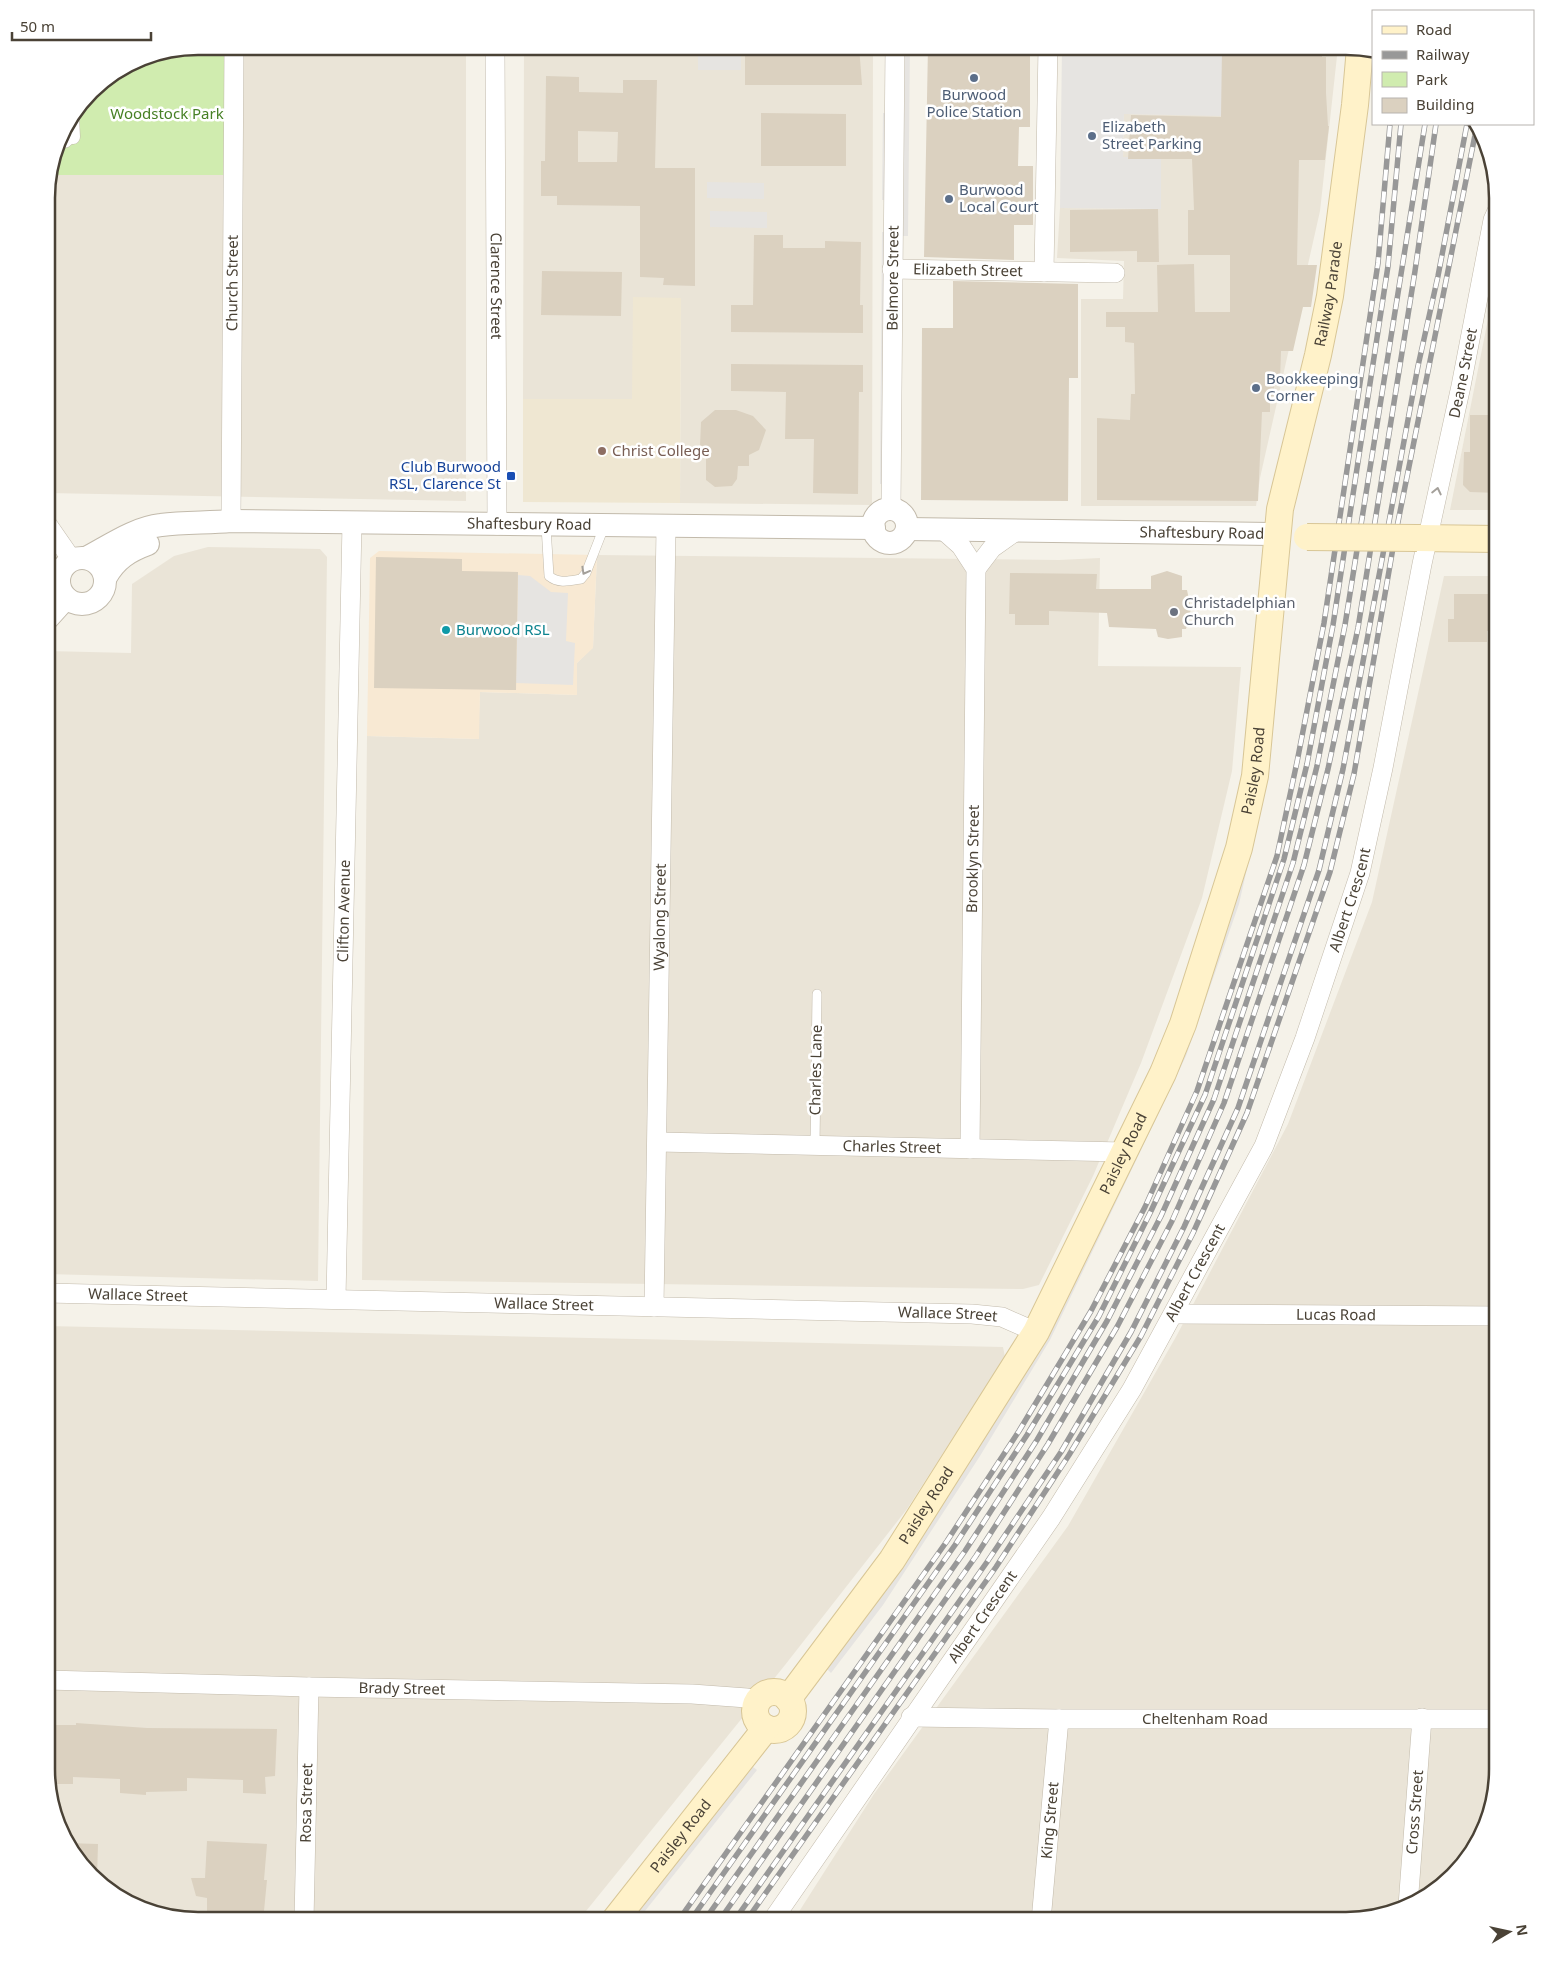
<svg xmlns="http://www.w3.org/2000/svg" width="1544" height="1967" font-family="'Noto Sans',sans-serif">
	<rect width="100%" height="100%" fill="#f5f2e9"/>
	<g fill="#eae4d7">
		<path d="M198,46H466V501L47,493V188L62,131L98,84L140,58Z"/>
		<path d="M524,46H873L872,505L680,503L681,298H633V400L523,399Z"/>
		<path d="M1222,47H1338L1320,211L1260,478L1256,506H1081V299H1123L1124,261L1057,258L1060,208L1161,209L1123,157L1124,114L1221,115Z"/>
		<path d="M1498,269V510H1450Z"/>
		<path d="M208,547L320,549L327,557L318,1281L46,1274L47,651L131,653L132,584L174,556Z"/>
		<path d="M597,555L1059,560L1100,558L1098,666L1241,667L1232,771L1202,898L1141,1063L1093,1176L1039,1285L1023,1289L362,1280L367,736L478,739L480,692L577,695V663L593,647Z"/>
		<path d="M1444,576H1498V1769L1478,1844L1430,1895L1394,1913L1346,1921H793L874,1794L1068,1526L1177,1335L1288,1124L1372,902Z"/>
		<path d="M46,1326L1003,1347L1005,1357L907,1509L785,1665L578,1921H198L123,1901L72,1853L52,1808L46,1769Z"/>
	</g>
	<path fill="#f8e9d3" d="M379,551L597,555L593,648L577,663V695L480,692L479,739L367,736L370,558Z"/>
	<path fill="#efe7d2" d="M633,297L681,298L680,503L523,502V399H632Z"/>
	<path fill="#d0ecaf" d="M198,46H234L233,175H50L62,131L98,84L140,58Z"/>
	<g fill="#e6e4e1">
		<path d="M905,46H910L908,236H903Z"/>
		<path d="M1062,46L1222,47V116L1124,114L1123,157L1161,158V209L1060,208Z"/>
		<path d="M698,54L741,55V70H698Z"/>
		<path d="M883,113H888V200H882Z"/>
		<path d="M707,182L764,183V199L707,198Z"/>
		<path d="M710,211L767,212V228L710,227Z"/>
		<path d="M882,232H888L885,484H880Z"/>
		<path d="M518,575L530,576L551,592L568,593L566,641L575,643L573,685L516,683Z"/>
		<path d="M1268,776L1239,904L1186,1056L1050,1340L980,1456L883,1605L831,1673L827,1669L879,1599L972,1458L1043,1338Z"/>
		<path d="M753,1767L757,1770L637,1921H630Z"/>
	</g>
	<g fill="#dbd1c0" fill-rule="evenodd">
		<path d="M745,46H859L862,85H745Z"/>
		<path d="M928,46H1030V127H1019L1018,166H1033V225H1014V260L924,257Z"/>
		<path d="M1222,48L1322,49V57H1326V93L1328,126H1329L1325,160H1299L1297,265H1317L1311,307H1303L1293,351H1281L1280,380L1274,381V396H1270V412H1262L1258,501L1097,500V418L1130,420L1131,394H1135L1134,343L1125,342V327H1106V312H1158L1157,265L1194,264L1195,312H1230V255H1188V210H1194L1192,159H1128L1131,115L1221,117Z"/>
		<path d="M546,76L579,77V92L623,93V80H657L655,168H695V286L663,285L664,278L640,277V206L557,205V196H541V161H545ZM578,131L618,132L617,162H578Z"/>
		<path d="M761,113L846,114V166H761Z"/>
		<path d="M1158,209L1159,262H1137V251L1070,252V210Z"/>
		<path d="M754,235H783V248H825V241L861,242L860,305H863V333L731,332V305H753Z"/>
		<path d="M542,271L622,272L621,316L541,315Z"/>
		<path d="M953,281L1078,284V378H1069L1068,501L921,500L922,328H953Z"/>
		<path d="M731,364L863,365V392H859L858,494L813,493L814,439H785L786,392L731,391Z"/>
		<path d="M715,410H736L753,416L766,430L759,450L749,455V466H738L737,479L732,486L715,487L706,480V455L700,446L701,422Z"/>
		<path d="M1470,415H1498V493L1470,492L1463,485L1464,452H1470Z"/>
		<path d="M376,557L462,559V571L518,572L516,690L374,688Z"/>
		<path d="M1167,571L1182,576V590H1187L1191,609L1186,629H1182V637L1168,639L1158,637L1156,629L1109,627L1107,613L1049,611V625H1015V614H1009L1010,573L1097,574L1096,589H1151V576Z"/>
		<path d="M1454,594H1498V631H1487V642H1448V619H1454Z"/>
		<path d="M76,1723L147,1728L277,1729L275,1776L265,1777L266,1794L243,1793V1780L187,1778V1791L146,1792V1795L120,1793V1779L73,1777V1784H48L47,1725H76Z"/>
		<path d="M207,1841L267,1844L264,1880H267L263,1921H207V1898L196,1896L191,1878H205Z"/>
		<path d="M67,1843L98,1844L97,1877L72,1853Z"/>
	</g>
	<g fill="none" stroke-linecap="round" stroke-linejoin="round">
		<g stroke="#c2baab" stroke-width="10">
			<g id="service">
				<path d="M58,145L66,143L73,137"/>
				<path d="M546,526L549,576C559,584 569,581 581,579L586,573L604,527"/>
				<path d="M815,1146L817,994"/>
			</g>
		</g>
		<g stroke="#c2baab" stroke-width="15">
			<path id="pedestrian" d="M72,118L73,137"/>
		</g>
		<g stroke="#c2baab" stroke-width="20">
			<g id="minor">
				<path id="s1" d="M495,46L497,525"/>
				<path id="s2" d="M892,269L1115,273"/>
				<path d="M1044,272L1048,46"/>
				<path id="s3" d="M891,509L895,46"/>
				<path id="s4" d="M231,521L234,46"/>
				<path d="M47,524L72,560"/>
				<path d="M943,530L961,546L976,569L970,1149"/>
				<path d="M976,569L992,548L1016,531"/>
				<path id="s5" d="M658,1142L1125,1152"/>
				<path id="s6" d="M46,1293L972,1314L1002,1317L1036,1332"/>
				<path id="s7" d="M336,1299L352,523"/>
				<path id="s8" d="M654,1307L666,527"/>
				<path id="s9" d="M1174,1314L1498,1316"/>
				<path id="s10" d="M46,1680L309,1687L692,1694L747,1698L758,1702"/>
				<path id="s11" d="M911,1717L1059,1719H1498"/>
				<path id="s12" d="M1408,1906L1422,1718"/>
				<path id="s13" d="M304,1921L309,1687"/>
				<path id="s14" d="M772,1921L1051,1518L1132,1389L1264,1146L1305,1038L1360,873L1383,768L1422,564L1461,386L1493,220L1498,209"/>
				<path id="s15" d="M1041,1921L1059,1719"/>
			</g>
		</g>
		<g stroke="#c2baab" stroke-width="24">
			<g id="tertiary">
				<circle cx="890" cy="526" r="17"/>
				<path id="s16" d="M907,529L1276,534"/>
				<circle cx="82" cy="581" r="23"/>
				<path id="s17" d="M86,558C109,546 134,528 161,525C183,522 208,523 231,521L874,528"/>
				<path d="M106,577C116,559 129,551 148,544"/>
				<path d="M47,619L66,598"/>
			</g>
		</g>
		<g stroke="#d8c696" stroke-width="28">
			<g id="secondary">
				<path d="M1417,538L1498,539"/>
				<circle cx="774" cy="1711" r="19"/>
				<path id="s18" d="M788,1699L892,1560L1036,1332L1163,1073L1183,1024L1239,848L1255,776L1280,509L1318,355L1330,296L1355,105L1360,48"/>
				<path id="s19" d="M614,1921L766,1728"/>
			</g>
		</g>
		<use href="#service" stroke="#fff" stroke-width="9"/>
		<use href="#pedestrian" stroke="#fff" stroke-width="14"/>
		<use href="#minor" stroke="#fff" stroke-width="19"/>
		<use href="#tertiary" stroke="#fff" stroke-width="22"/>
		<use href="#secondary" stroke="#fff2c9" stroke-width="26"/>
		<g stroke="#989898" stroke-width="5.5">
			<g id="rail">
				<path d="M678,1921L947,1541L1019,1431L1091,1311L1145,1207L1197,1091L1277,856L1297,762L1324,623L1378,263L1390,124"/>
				<path d="M690,1921L955,1545L1027,1435L1099,1316L1151,1211L1205,1095L1284,859L1307,764L1333,625L1388,266L1401,124"/>
				<path d="M704,1921L965,1551L1037,1440L1107,1321L1161,1216L1214,1099L1293,863L1317,766L1345,625L1425,124"/>
				<path d="M719,1921L976,1556L1048,1444L1117,1327L1172,1221L1224,1103L1304,865L1328,769L1358,628L1415,271L1436,124"/>
				<path d="M734,1921L987,1562L1061,1452L1131,1332L1184,1227L1238,1108L1319,870L1343,769L1418,366L1438,276L1467,124"/>
				<path d="M746,1921L996,1567L1069,1455L1141,1336L1193,1233L1247,1113L1330,872L1354,774L1394,542L1477,125"/>
			</g>
		</g>
		<use href="#rail" stroke="#fff" stroke-width="4" stroke-dasharray="11" stroke-linecap="butt"/>
		<g stroke="#d8c696" stroke-width="28" stroke-linecap="butt">
			<path id="secondary-bridge" d="M1307,537L1417,538"/>
		</g>
		<use href="#secondary-bridge" stroke="#fff2c9" stroke-width="26"/>
	</g>
	<defs><path id="oneway-chevron" d="M-2-3.5L2.5 0L-2 3.5" fill="none" stroke-width="1.6" stroke-linecap="round" stroke-linejoin="round" transform="scale(1.25)"/></defs>
	<g stroke="#a4a09a">
		<use href="#oneway-chevron" transform="translate(1437 491) rotate(-77)"/>
		<use href="#oneway-chevron" transform="translate(585 571) rotate(119)"/>
	</g>
	<g fill="#5c6f8a" stroke="#fff" stroke-width="2">
		<circle cx="974" cy="78" r="5"/>
		<circle cx="1092" cy="136" r="5"/>
		<circle cx="949" cy="199" r="5"/>
		<circle cx="1256" cy="388" r="5"/>
	</g>
	<circle fill="#8d6e63" stroke="#fff" stroke-width="2" cx="602" cy="451" r="5"/>
	<rect fill="#1a4fb4" stroke="#fff" stroke-width="2" x="506" y="471" width="10" height="10" rx="2.5"/>
	<circle fill="#6b7280" stroke="#fff" stroke-width="2" cx="1174" cy="612" r="5"/>
	<circle fill="#0f9aa8" stroke="#fff" stroke-width="2" cx="446" cy="630" r="5"/>
	<g text-anchor="middle" stroke-width="5" stroke-linejoin="round" paint-order="stroke">
		<g font-size="15" fill="#4e5e75" stroke="#fff" text-anchor="start">
			<text x="974" y="100" text-anchor="middle">Burwood<tspan x="974" dy="17">Police Station</tspan></text>
			<text x="1102" y="132">Elizabeth<tspan x="1102" dy="17">Street Parking</tspan></text>
			<text x="959" y="195">Burwood<tspan x="959" dy="17">Local Court</tspan></text>
			<text x="1266" y="384">Bookkeeping<tspan x="1266" dy="17">Corner</tspan></text>
		</g>
		<g font-size="15" fill="#478025" stroke="#fff">
			<text x="167" y="119">Woodstock Park</text>
		</g>
		<g font-size="15" fill="#4a4236" stroke="#fff">
			<text dy="5" stroke="none"><textPath href="#s2" startOffset="76">Elizabeth Street</textPath></text>
			<text dy="5" stroke="none"><textPath href="#s3" startOffset="231">Belmore Street</textPath></text>
			<text dy="5" stroke="none"><textPath href="#s4" startOffset="238">Church Street</textPath></text>
			<text dy="5" stroke="none"><textPath href="#s1" startOffset="240">Clarence Street</textPath></text>
			<text dy="5" stroke="none"><textPath href="#s18" startOffset="1532">Railway Parade</textPath></text>
			<text dy="5" stroke="none"><textPath href="#s14" startOffset="1719">Deane Street</textPath></text>
			<text dy="5" stroke="none"><textPath href="#s17" startOffset="451">Shaftesbury Road</textPath></text>
			<text dy="5" stroke="none"><textPath href="#s16" startOffset="295">Shaftesbury Road</textPath></text>
			<text dy="5" stroke="none"><textPath href="#s18" startOffset="1048">Paisley Road</textPath></text>
			<text transform="translate(973 859) rotate(-89)" y="5">Brooklyn Street</text>
			<text dy="5" stroke="none"><textPath href="#s14" startOffset="1180">Albert Crescent</textPath></text>
			<text dy="5" stroke="none"><textPath href="#s7" startOffset="388">Clifton Avenue</textPath></text>
			<text dy="5" stroke="none"><textPath href="#s8" startOffset="390">Wyalong Street</textPath></text>
			<text transform="translate(816 1070) rotate(-89)" y="5">Charles Lane</text>
			<text dy="5" stroke="none"><textPath href="#s5" startOffset="234">Charles Street</textPath></text>
			<text dy="5" stroke="none"><textPath href="#s18" startOffset="642">Paisley Road</textPath></text>
			<text dy="5" stroke="none"><textPath href="#s14" startOffset="775">Albert Crescent</textPath></text>
			<text dy="5" stroke="none"><textPath href="#s6" startOffset="92">Wallace Street</textPath></text>
			<text dy="5" stroke="none"><textPath href="#s6" startOffset="498">Wallace Street</textPath></text>
			<text dy="5" stroke="none"><textPath href="#s6" startOffset="902">Wallace Street</textPath></text>
			<text dy="5" stroke="none"><textPath href="#s9" startOffset="162">Lucas Road</textPath></text>
			<text dy="5" stroke="none"><textPath href="#s18" startOffset="238">Paisley Road</textPath></text>
			<text dy="5" stroke="none"><textPath href="#s14" startOffset="370">Albert Crescent</textPath></text>
			<text dy="5" stroke="none"><textPath href="#s10" startOffset="356">Brady Street</textPath></text>
			<text dy="5" stroke="none"><textPath href="#s11" startOffset="294">Cheltenham Road</textPath></text>
			<text dy="5" stroke="none"><textPath href="#s13" startOffset="118">Rosa Street</textPath></text>
			<text dy="5" stroke="none"><textPath href="#s12" startOffset="94">Cross Street</textPath></text>
			<text dy="5" stroke="none"><textPath href="#s15" startOffset="101">King Street</textPath></text>
			<text dy="5" stroke="none"><textPath href="#s19" startOffset="108">Paisley Road</textPath></text>
		</g>
		<g font-size="15" fill="#785e54" stroke="#fff" text-anchor="start">
			<text x="612" y="456">Christ College</text>
		</g>
		<g font-size="15" fill="#164399" stroke="#fff" text-anchor="end">
			<text x="501" y="472">Club Burwood<tspan x="501" dy="17">RSL, Clarence St</tspan></text>
		</g>
		<g font-size="15" fill="#5b616d" stroke="#fff" text-anchor="start">
			<text x="1184" y="608">Christadelphian<tspan x="1184" dy="17">Church</tspan></text>
		</g>
		<g font-size="15" fill="#0d838f" stroke="#fff" text-anchor="start">
			<text x="456" y="635">Burwood RSL</text>
		</g>
	</g>
	<path d="M0 0H1544V1967H0ZM198 55H1346A143 143 0 0 1 1489 198V1769A143 143 0 0 1 1346 1912H198A143 143 0 0 1 55 1769V198A143 143 0 0 1 198 55Z" fill="#fff" fill-rule="evenodd"/>
	<path fill="none" stroke="#4a4236" stroke-width="2.5" d="M198 55H1346A143 143 0 0 1 1489 198V1769A143 143 0 0 1 1346 1912H198A143 143 0 0 1 55 1769V198A143 143 0 0 1 198 55Z"/>
	<rect x="1372" y="10" width="162" height="115" fill="#ffffff" stroke="#b7b3af"/>
	<rect x="1382" y="26" width="25" height="8" fill="#fff2c9" stroke="#b7b3af"/>
	<text x="1416" y="35" font-size="15" fill="#4a4236">Road</text>
	<rect x="1382" y="51" width="25" height="8" fill="#989898" stroke="#b7b3af"/>
	<text x="1416" y="60" font-size="15" fill="#4a4236">Railway</text>
	<rect x="1382" y="72" width="25" height="15" fill="#d0ecaf" stroke="#b7b3af"/>
	<text x="1416" y="85" font-size="15" fill="#4a4236">Park</text>
	<rect x="1382" y="98" width="25" height="15" fill="#dbd1c0" stroke="#b7b3af"/>
	<text x="1416" y="110" font-size="15" fill="#4a4236">Building</text>
	<g transform="translate(1509 1932) rotate(81)" stroke="#ffffff" stroke-width="4" paint-order="stroke">
	<path d="M0-4L9 19L0 12L-9 19Z" fill="#4a4236"/>
	<text y="-8" font-size="14" font-weight="bold" text-anchor="middle" fill="#4a4236">N</text>
	</g>
	<path d="M12 32v8h139v-8" fill="none" stroke="#4a4236" stroke-width="2.5"/>
	<text x="20" y="32" font-size="15" fill="#4a4236" stroke="#ffffff" stroke-width="4" paint-order="stroke">50 m</text>
</svg>
